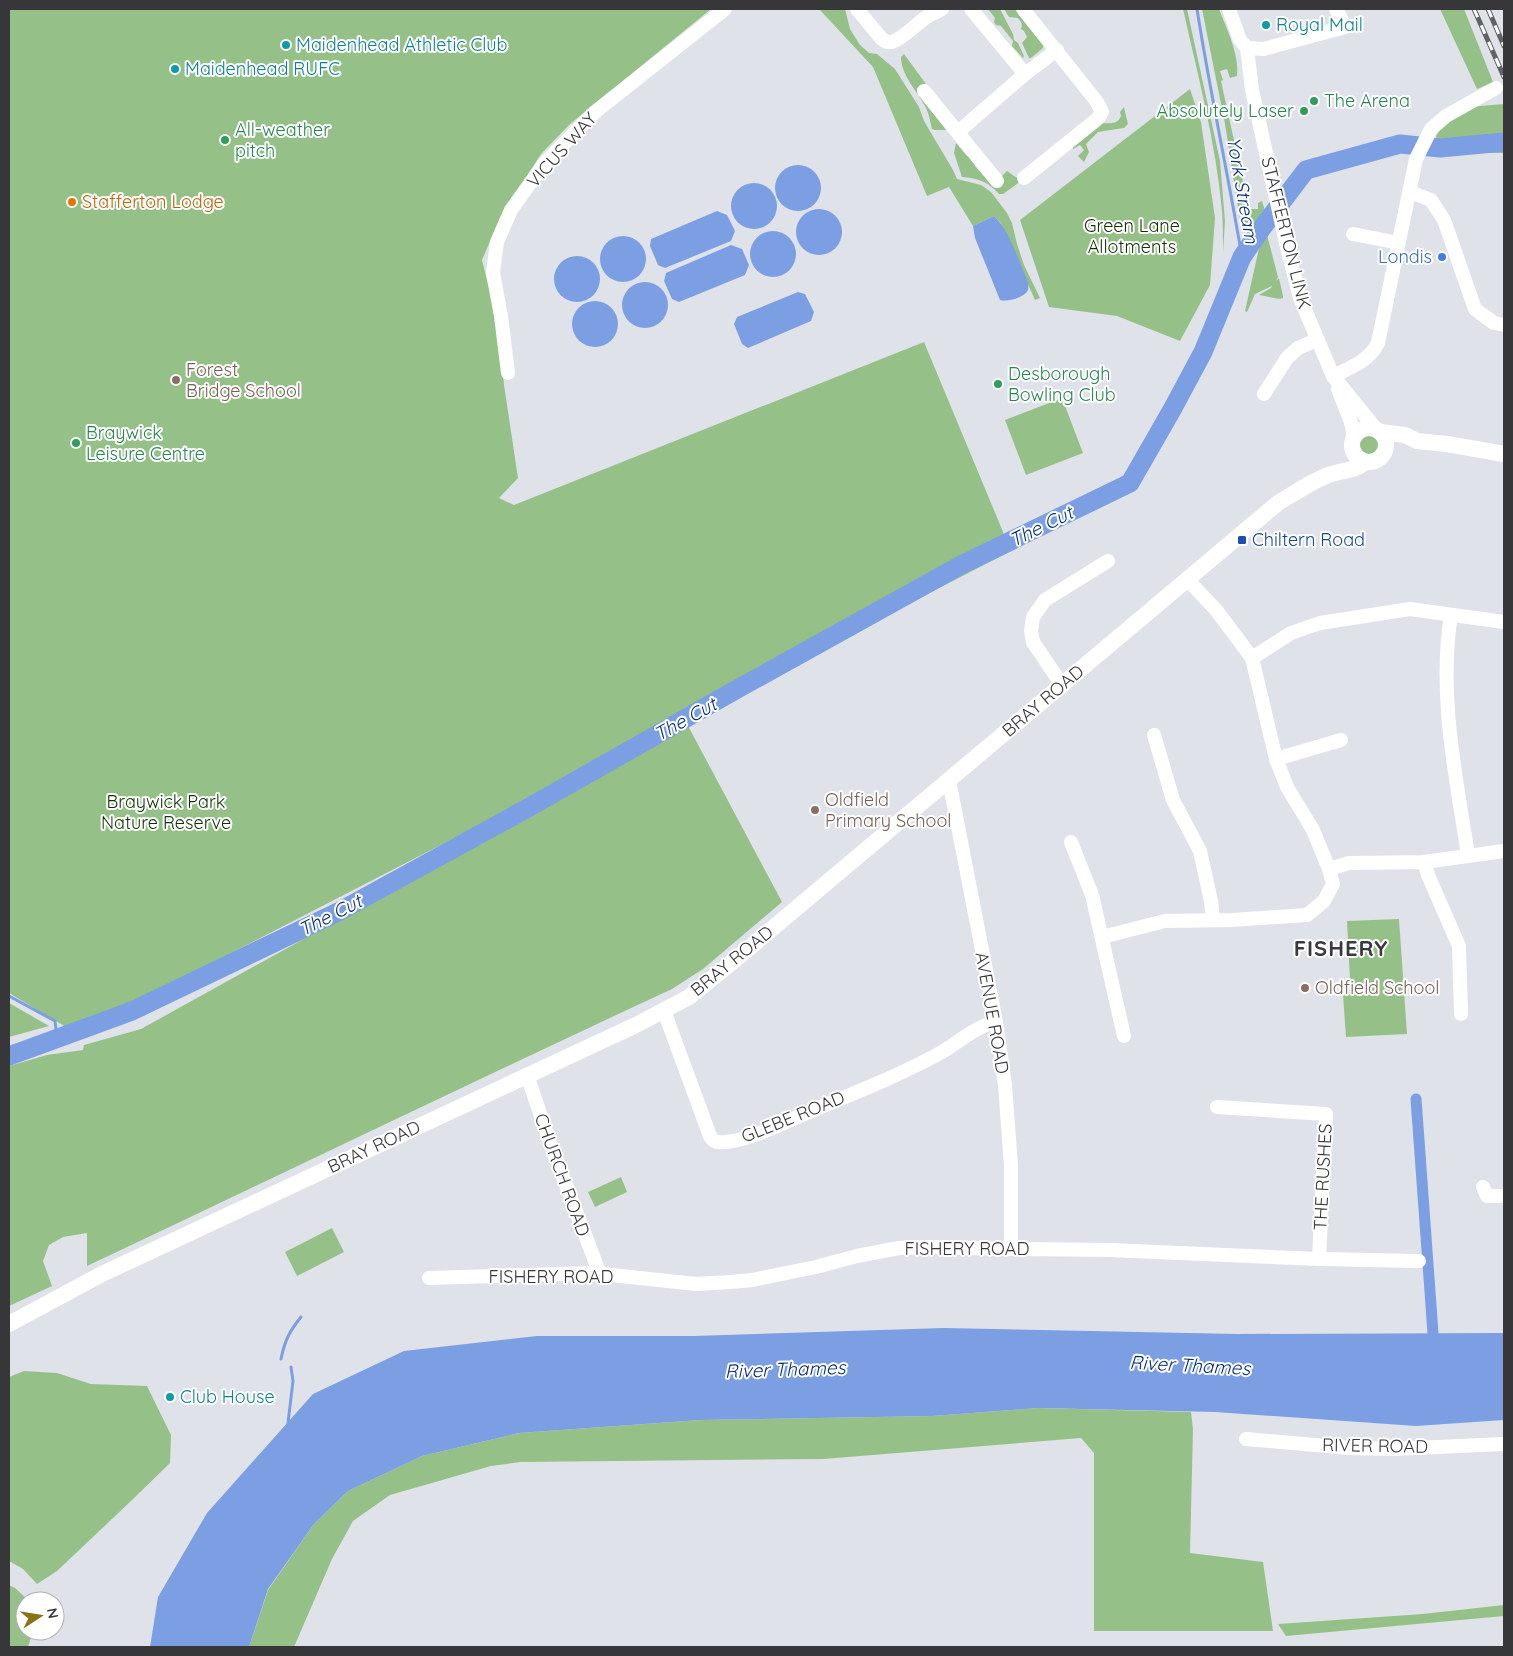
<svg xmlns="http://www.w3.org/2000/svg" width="1513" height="1656" font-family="Quicksand,sans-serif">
	<rect width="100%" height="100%" fill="#e0e2e9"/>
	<g fill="#95c189">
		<path d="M10,9H711L570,124L541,154L500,218L482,260L498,324L504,385L518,478L499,498L514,505L924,342L1011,551L76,1033L9,993V13Z"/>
		<path d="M819,9H845L850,29L860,45L869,53L877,54L895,69L919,107L924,121L953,170L957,179L981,185L991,192L1007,213L1012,223L1017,244L1024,265L1040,298L1035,300L1000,222L994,216L973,226L949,187L927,196L873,67Z"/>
		<path d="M988,9H1000L1013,34L1014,40L1018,43L1024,56L1023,58L1012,46L1013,41L1001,26L996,25L994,22L995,18Z"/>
		<path d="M1004,9H1016L1044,43L1043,48L1031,58H1029L1022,43L1027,37L1024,31L1021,29C1023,24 1021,22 1018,18L1009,17Z"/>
		<path d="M1183,9H1187L1220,161L1225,221L1223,253C1223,239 1223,225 1222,211C1216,143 1198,76 1183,9Z"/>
		<path d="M1202,9H1219C1226,27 1240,56 1237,76L1230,78L1227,69L1220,71L1223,80L1221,81L1249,209H1258V203L1262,201L1265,211L1254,228L1245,231L1241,226L1225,124Z"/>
		<path d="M1440,9H1464L1493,82L1477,89Z"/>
		<path d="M904,54L926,84L919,90L930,104V109L946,130H935L932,129C930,121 929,113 925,106C917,91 901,75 901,57Z"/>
		<path d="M1190,89L1201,122L1215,218L1210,285L1180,341L1117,316L1049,307L1020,220Z"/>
		<path d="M1504,104V153H1445L1437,142L1436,136L1441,128L1468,107Z"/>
		<path d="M1124,107L1128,124L1124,128L1098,132L1086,144L1089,152L1084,162L1078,156L1084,150L1080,145L1073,149L1072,144C1079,138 1086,130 1094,126C1105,119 1115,129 1121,116L1120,112Z"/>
		<path d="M956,143L967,156L973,157L976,161L975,166L983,175L996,182L1007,171L1021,181L1003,194H999C988,182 979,178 962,177L954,153Z"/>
		<path d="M1266,231L1278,277L1276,281L1279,278L1283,296V298L1279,299L1259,295L1271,288L1272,286L1255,294L1247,312L1245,311L1262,235Z"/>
		<path d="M1062,398L1083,453L1026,475L1005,420Z"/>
		<circle cx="1369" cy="444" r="10"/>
		<path d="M686,722L782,902L703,969L672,989C476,1080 282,1174 87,1266V1233L63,1237L49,1245L43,1261L52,1286L9,1306V1066L47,1055L83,1050L84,1045L141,1029L446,860Z"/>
		<path d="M1399,919L1407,1034L1346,1037L1342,981L1350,980L1347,921Z"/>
		<path d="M9,1003L49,1026L9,1037Z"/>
		<path d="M621,1177L627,1192L595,1207L588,1192Z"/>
		<path d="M332,1228L344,1252L297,1276L285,1252Z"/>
		<path d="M24,1371L57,1373L91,1384L147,1386L171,1435L170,1463L131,1501L57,1571L37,1584L23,1569L9,1561V1377Z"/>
		<path d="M1038,1408L1191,1412L1193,1429L1190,1553L1263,1562L1273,1631H1094V1453L1081,1438L823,1459L520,1462L491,1466L390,1495L353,1521L332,1559L294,1647H249L268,1590L314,1524L348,1491L422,1456L519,1433L700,1420L932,1416Z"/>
		<path d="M9,1585L15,1588L29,1601H25V1631H33L28,1647H9Z"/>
		<path d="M1504,1605V1616L1286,1636L1278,1624L1423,1614Z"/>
	</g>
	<g fill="#7b9fe2">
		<circle cx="798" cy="188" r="23"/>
		<circle cx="754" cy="206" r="23"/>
		<circle cx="819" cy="232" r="23"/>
		<path d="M717,211L727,215L735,231L731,241L665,268L658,265L650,246L651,239Z"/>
		<path d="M994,216C1010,231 1019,262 1028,282C1028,285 1029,288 1028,290C1024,298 1008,302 1000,300L975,238L973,226Z"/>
		<circle cx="773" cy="254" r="23"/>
		<circle cx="623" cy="259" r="23"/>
		<path d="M731,245L742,249L749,265L745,275L679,302L672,299L664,281L666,273Z"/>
		<circle cx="577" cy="279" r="23"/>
		<circle cx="645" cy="305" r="23"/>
		<path d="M798,292L805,294L814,312L811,321L748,348L742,344L734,324L737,317Z"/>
		<circle cx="595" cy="324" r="23"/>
		<path d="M944,1328L1237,1334L1504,1333V1420L1416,1426L1215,1412L1038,1408L932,1416L700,1420L519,1433L422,1456L348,1491L314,1524L268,1589L249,1647H150L158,1597L207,1513L313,1394L404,1351L537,1336H694Z"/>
	</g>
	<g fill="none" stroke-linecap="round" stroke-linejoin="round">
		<g stroke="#7b9fe2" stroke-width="3">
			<path d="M1197,9C1210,92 1228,174 1242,257"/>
			<path d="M9,996L55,1021L57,1039"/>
			<path d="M281,1359C285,1340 289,1332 301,1317"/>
			<path d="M288,1423L293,1381L291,1367"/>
		</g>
		<path stroke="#7b9fe2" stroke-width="11" d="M1416,1099L1433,1333"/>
		<path stroke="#7b9fe2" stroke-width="19" d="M9,1056L132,1011L340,911L526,809L732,692L961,565L1130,483L1173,408L1203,352L1242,257L1262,228L1306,170L1400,144L1440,148L1504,142"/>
		<g stroke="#fff" stroke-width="14">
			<path d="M857,9L881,38C884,41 887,43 892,42C904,38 917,23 928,16C933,13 938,12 942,9"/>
			<path d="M971,9L1025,74"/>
			<path d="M1023,9L1097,102L1102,112L1099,117L1096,120L1024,178"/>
			<path d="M1229,9L1240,40L1247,48"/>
			<path d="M1247,48L1252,90L1286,243L1300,298L1333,376L1376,429"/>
			<path d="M1247,48L1264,49L1345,27L1336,9"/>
			<path d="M924,91L997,181"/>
			<path d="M958,132L1025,74L1057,50"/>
			<path d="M1410,192L1431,200L1444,220L1475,309L1494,323L1504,325"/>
			<path d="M1353,234L1399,243"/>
			<path d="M508,373L501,316L493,273L497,242L511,210L544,164L595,112L725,9"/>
			<path d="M1333,376C1350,368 1369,361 1378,343L1416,159L1431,129L1446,116L1496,88"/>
			<path d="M1338,389L1351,422L1354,437"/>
			<path d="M1264,394L1287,358L1298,348L1317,340"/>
			<path d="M1451,615C1438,694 1456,777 1468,855"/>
			<path d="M1252,658L1291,633L1320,623L1410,609L1504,622"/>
			<path d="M1062,685L1033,642L1031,631L1033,617L1045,600L1108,561"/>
			<path d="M1154,735L1173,800L1200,851L1211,901L1213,920"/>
			<path d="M1276,759L1341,740"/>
			<path d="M949,780L996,1022L1005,1085L1011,1166V1249"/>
			<path d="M1071,842L1092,895L1124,1036"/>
			<path d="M1424,862L1428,875L1459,946L1461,1014"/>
			<path d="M1329,869L1349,863L1424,862L1504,851"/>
			<path d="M1102,937L1165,921L1232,920L1307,915L1324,901L1333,884L1329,869L1313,830L1287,787L1276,759L1252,658L1217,611L1187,579"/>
			<path d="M664,1011L710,1136C713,1140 714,1142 719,1142C742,1144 781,1124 802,1115C849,1095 897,1077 942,1052C959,1042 976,1026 996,1022"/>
			<path d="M527,1075L550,1143L600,1274"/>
			<path d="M1217,1107L1326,1114L1319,1259"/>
			<path d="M1483,1187L1487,1196H1504"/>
			<path d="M429,1278L593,1273L696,1284L731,1282L752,1280L816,1267L857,1256L899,1248L932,1247L1011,1249L1110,1250L1319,1259L1419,1261"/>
			<path d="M1246,1439L1349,1448L1392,1449L1504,1444"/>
		</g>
		<g stroke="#fff" stroke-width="16">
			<circle cx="1369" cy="445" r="17"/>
			<path d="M1380,432L1405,435L1417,441L1447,444L1504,454"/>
			<path d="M9,1324L102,1274L636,1025L689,997L736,959L1278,503C1293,494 1309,483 1326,476C1340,470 1353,472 1366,462"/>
		</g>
		<g stroke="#616266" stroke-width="5">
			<g id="rail">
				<path d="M1474,9L1504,77"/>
				<path d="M1488,9L1504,46"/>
			</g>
		</g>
		<use href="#rail" stroke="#fff" stroke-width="3" stroke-dasharray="9" stroke-linecap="butt"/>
	</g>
	<g fill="#0f9aa8" stroke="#fff" stroke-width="2">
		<circle cx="1266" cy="25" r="5"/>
		<circle cx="286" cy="45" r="5"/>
		<circle cx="175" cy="69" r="5"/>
		<circle cx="170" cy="1397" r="5"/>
	</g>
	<g fill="#2e9e5b" stroke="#fff" stroke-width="2">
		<circle cx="1314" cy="101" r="5"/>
		<circle cx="1304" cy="111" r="5"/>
		<circle cx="225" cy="140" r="5"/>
		<circle cx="998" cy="384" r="5"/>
		<circle cx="76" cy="443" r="5"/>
	</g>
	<circle fill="#e8710a" stroke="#fff" stroke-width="2" cx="72" cy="202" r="5"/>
	<circle fill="#3f7fe0" stroke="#fff" stroke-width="2" cx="1442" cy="257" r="5"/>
	<g fill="#8d6e63" stroke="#fff" stroke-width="2">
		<circle cx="176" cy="380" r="5"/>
		<circle cx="815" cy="810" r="5"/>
		<circle cx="1305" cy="988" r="5"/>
	</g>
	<rect fill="#1a4fb4" stroke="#fff" stroke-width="2" x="1237" y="535" width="10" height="10" rx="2.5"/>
	<g text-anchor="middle" stroke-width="4" stroke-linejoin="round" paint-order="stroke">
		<g font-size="18" fill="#0d838f" stroke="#fff" text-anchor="start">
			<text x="1276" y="31">Royal Mail</text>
			<text x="296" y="51">Maidenhead Athletic Club</text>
			<text x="185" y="75">Maidenhead RUFC</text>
			<text x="180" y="1403">Club House</text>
		</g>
		<g font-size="18" fill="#27864d" stroke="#fff" text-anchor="start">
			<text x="1324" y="107">The Arena</text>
			<text x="1294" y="117" text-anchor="end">Absolutely Laser</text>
			<text x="235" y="136">All-weather<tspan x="235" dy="21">pitch</tspan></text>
			<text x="1008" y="380">Desborough<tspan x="1008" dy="21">Bowling Club</tspan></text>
			<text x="86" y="439">Braywick<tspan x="86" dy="21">Leisure Centre</tspan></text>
		</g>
		<g font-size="18" fill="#37373a" stroke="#fff">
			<text transform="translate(562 150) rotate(-48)" y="6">VICUS WAY</text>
			<text transform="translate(1286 233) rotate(76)" y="6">STAFFERTON LINK</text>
			<text transform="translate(1043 701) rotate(-40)" y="6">BRAY ROAD</text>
			<text transform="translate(732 961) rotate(-39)" y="6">BRAY ROAD</text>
			<text transform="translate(992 1013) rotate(80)" y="6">AVENUE ROAD</text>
			<text transform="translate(793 1117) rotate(-22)" y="6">GLEBE ROAD</text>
			<text transform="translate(374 1147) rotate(-25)" y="6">BRAY ROAD</text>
			<text transform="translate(562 1175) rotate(70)" y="6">CHURCH ROAD</text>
			<text transform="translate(1323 1177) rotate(-87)" y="6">THE RUSHES</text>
			<text x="967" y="1255">FISHERY ROAD</text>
			<text x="551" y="1283">FISHERY ROAD</text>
			<text transform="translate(1375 1446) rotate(1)" y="6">RIVER ROAD</text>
		</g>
		<g font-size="18" fill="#c56008" stroke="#fff" text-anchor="start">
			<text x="82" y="208">Stafferton Lodge</text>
		</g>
		<g font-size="18" fill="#103204" stroke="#fff">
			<text x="1132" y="232">Green Lane<tspan x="1132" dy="21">Allotments</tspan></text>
			<text x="166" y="808">Braywick Park<tspan x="166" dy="21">Nature Reserve</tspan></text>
		</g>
		<g font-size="18" fill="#366cbe" stroke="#fff" text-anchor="end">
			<text x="1432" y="263">Londis</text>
		</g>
		<g font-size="18" fill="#785e54" stroke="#fff" text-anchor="start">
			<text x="186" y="376">Forest<tspan x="186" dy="21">Bridge School</tspan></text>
			<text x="825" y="806">Oldfield<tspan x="825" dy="21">Primary School</tspan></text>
			<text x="1315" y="994">Oldfield School</text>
		</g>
		<g font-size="18" fill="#164399" stroke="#fff" text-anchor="start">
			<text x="1252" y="546">Chiltern Road</text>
		</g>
		<g font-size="19" font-style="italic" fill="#072d7a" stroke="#fff">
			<text transform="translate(1243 190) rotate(80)" y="7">York Stream</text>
			<text transform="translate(1041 526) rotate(-26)" y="7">The Cut</text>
			<text transform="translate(685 719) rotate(-29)" y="7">The Cut</text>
			<text transform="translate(330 915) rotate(-27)" y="7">The Cut</text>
			<text transform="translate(1190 1365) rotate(3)" y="7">River Thames</text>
			<text transform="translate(785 1369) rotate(-2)" y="7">River Thames</text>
		</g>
		<g font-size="22" font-weight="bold" letter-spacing="1" fill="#393a40" stroke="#fff">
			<text x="1341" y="956">FISHERY</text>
		</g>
	</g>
	<rect width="1513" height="1656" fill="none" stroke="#37373a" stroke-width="20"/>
	<g transform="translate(40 1616) rotate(78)"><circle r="24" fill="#ffffff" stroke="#afafb0"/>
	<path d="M0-4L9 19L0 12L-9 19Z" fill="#8d7215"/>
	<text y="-8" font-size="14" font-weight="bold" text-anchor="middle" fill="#37373a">N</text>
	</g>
</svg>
